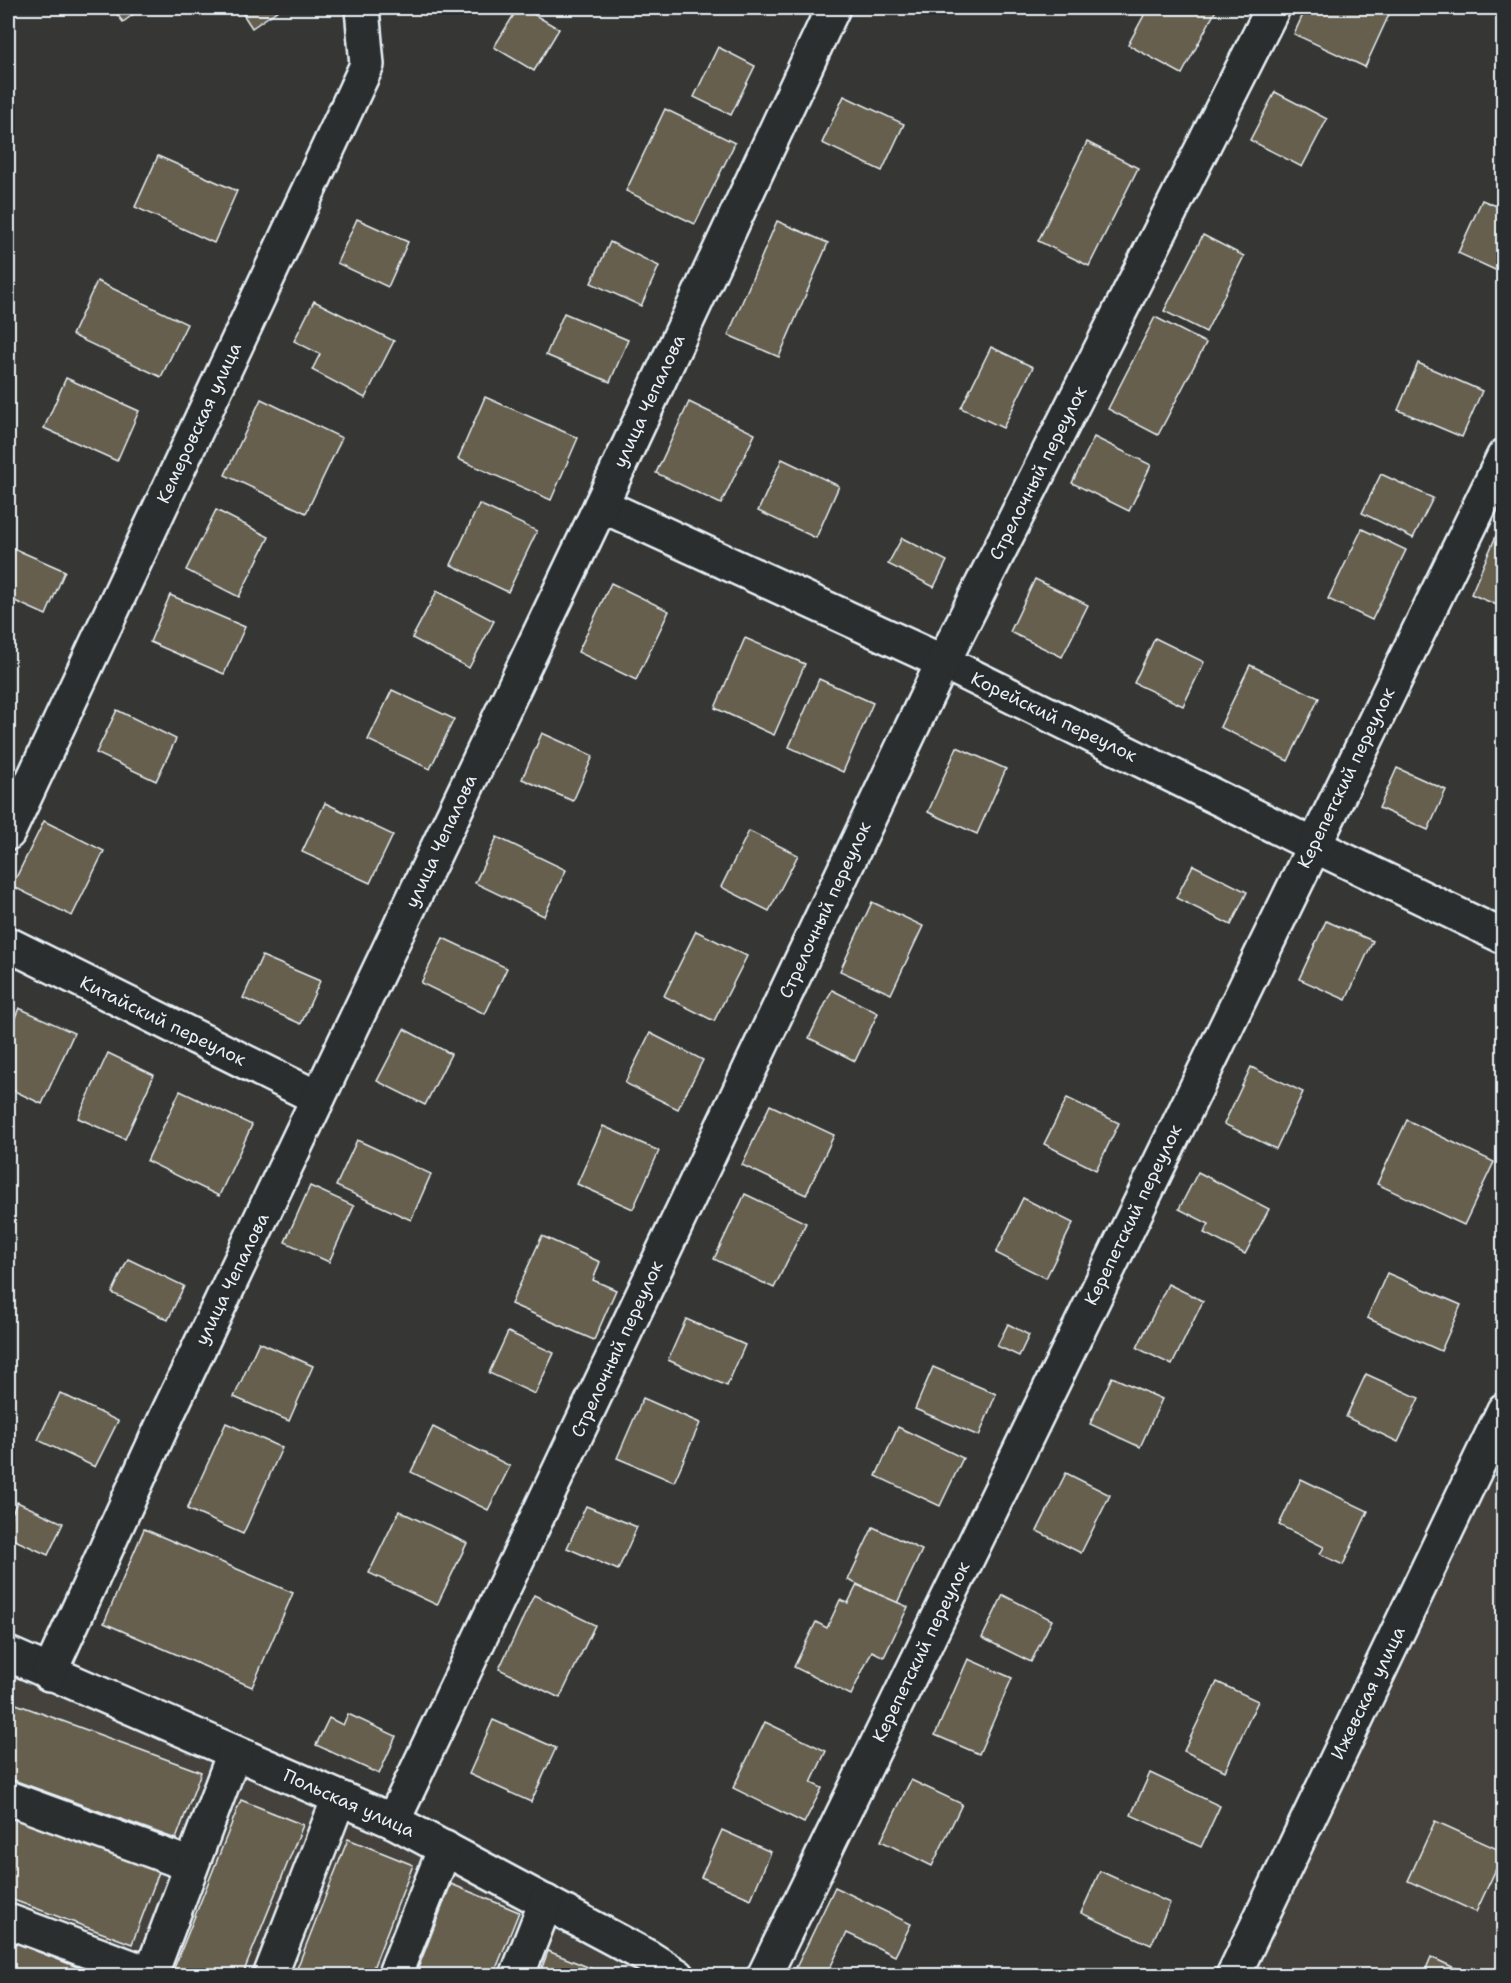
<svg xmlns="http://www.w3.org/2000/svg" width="1511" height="1983" font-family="'Shantell Sans',sans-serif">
	<rect width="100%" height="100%" fill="#363734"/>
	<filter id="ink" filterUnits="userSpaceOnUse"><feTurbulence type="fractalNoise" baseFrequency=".0167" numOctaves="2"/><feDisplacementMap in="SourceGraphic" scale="12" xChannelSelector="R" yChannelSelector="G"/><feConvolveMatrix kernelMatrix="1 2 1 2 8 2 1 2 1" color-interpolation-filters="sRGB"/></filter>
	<g filter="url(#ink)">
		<g fill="#44433c">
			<path d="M1503,1456V1975H1254Z"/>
			<path d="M8,1671L388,1837L651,1975H8Z"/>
		</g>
		<g fill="#665e4e" stroke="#e8f1f8" stroke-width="1.5">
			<path d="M112,8H142L123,22Z"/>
			<path d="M239,8H281L252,28Z"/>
			<path d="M518,8H523L559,29L534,71L494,47Z"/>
			<path d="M1148,8H1210L1216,10L1182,74L1128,45Z"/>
			<path d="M1306,8H1392L1365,67L1294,34Z"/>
			<path d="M718,47L755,66L731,115L694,97Z"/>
			<path d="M1275,92L1327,119L1302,167L1250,140Z"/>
			<path d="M844,96L904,124L882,171L822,143Z"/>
			<path d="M665,109L735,143L695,224L626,191Z"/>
			<path d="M1087,142L1138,168L1089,266L1038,241Z"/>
			<path d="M158,156L237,191L214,243L135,207Z"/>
			<path d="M1482,200L1504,209V274L1458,253Z"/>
			<path d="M357,219L408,242L388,287L337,263Z"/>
			<path d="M777,221L828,243L779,357L728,335Z"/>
			<path d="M1203,235L1244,256L1206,332L1164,311Z"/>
			<path d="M610,242L659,266L641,306L591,283Z"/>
			<path d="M97,281L187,324L161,377L72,335Z"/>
			<path d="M314,301L394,341L365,398L312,370L320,354L294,341Z"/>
			<path d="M564,313L628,340L610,382L546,355Z"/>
			<path d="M1155,317L1206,343L1158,435L1108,409Z"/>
			<path d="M991,347L1033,367L1003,428L961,408Z"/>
			<path d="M1418,363L1482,391L1462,437L1398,410Z"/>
			<path d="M66,378L139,411L117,461L44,428Z"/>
			<path d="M485,397L578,438L551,500L458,459Z"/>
			<path d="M261,399L342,438L306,513L225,475Z"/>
			<path d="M689,402L755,434L721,504L656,473Z"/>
			<path d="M1094,437L1151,465L1129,511L1072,483Z"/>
			<path d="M782,459L839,486L816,538L758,511Z"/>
			<path d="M1381,474L1433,498L1413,538L1362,513Z"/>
			<path d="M479,504L537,531L508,592L451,565Z"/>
			<path d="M216,510L269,537L239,597L186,570Z"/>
			<path d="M1362,529L1406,550L1372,620L1328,599Z"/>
			<path d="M1496,536L1504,539V608L1471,594Z"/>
			<path d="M902,538L947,561L934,587L888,564Z"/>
			<path d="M8,546L65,571L46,615L8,598Z"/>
			<path d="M1035,579L1088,605L1062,657L1010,632Z"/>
			<path d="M611,583L669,611L636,680L578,652Z"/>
			<path d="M437,591L494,621L469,668L412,638Z"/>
			<path d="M170,595L245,627L224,674L150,642Z"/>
			<path d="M745,638L805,664L774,735L715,708Z"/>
			<path d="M1155,638L1204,662L1183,706L1134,683Z"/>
			<path d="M1250,665L1319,698L1288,761L1220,727Z"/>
			<path d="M819,679L873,703L843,772L789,747Z"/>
			<path d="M392,690L454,719L430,769L368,740Z"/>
			<path d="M117,710L176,739L156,781L96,753Z"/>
			<path d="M542,733L593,756L573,801L522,779Z"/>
			<path d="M957,747L1006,769L977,834L928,812Z"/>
			<path d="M1397,768L1446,790L1428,830L1379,808Z"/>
			<path d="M325,803L393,835L370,883L302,852Z"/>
			<path d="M44,821L104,851L72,916L12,886Z"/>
			<path d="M749,831L798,855L769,911L721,887Z"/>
			<path d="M497,837L566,870L544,916L475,883Z"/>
			<path d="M1193,865L1247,892L1231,925L1176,898Z"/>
			<path d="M872,902L923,926L891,994L840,971Z"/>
			<path d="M1326,921L1373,941L1346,1000L1299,979Z"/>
			<path d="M696,931L747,956L714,1021L664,996Z"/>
			<path d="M443,938L507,968L485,1014L421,983Z"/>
			<path d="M262,956L320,981L301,1024L243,998Z"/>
			<path d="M832,990L878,1013L855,1061L809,1038Z"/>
			<path d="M19,1008L74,1033L42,1104L8,1088V1034Z"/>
			<path d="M404,1029L451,1054L425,1105L377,1081Z"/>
			<path d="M650,1033L703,1060L678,1109L625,1083Z"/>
			<path d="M108,1053L154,1075L125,1139L78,1118Z"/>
			<path d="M1251,1067L1303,1092L1276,1149L1224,1124Z"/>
			<path d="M180,1091L252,1125L219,1196L147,1161Z"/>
			<path d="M1067,1098L1119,1123L1096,1170L1044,1144Z"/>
			<path d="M770,1105L834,1135L806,1195L742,1165Z"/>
			<path d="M1407,1120L1494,1162L1464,1225L1377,1184Z"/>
			<path d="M603,1126L659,1151L633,1209L577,1184Z"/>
			<path d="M357,1140L431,1174L411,1220L336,1186Z"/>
			<path d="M1198,1172L1269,1209L1245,1254L1204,1233L1209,1224L1179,1209Z"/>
			<path d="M310,1186L354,1206L329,1262L285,1242Z"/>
			<path d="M745,1194L806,1223L774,1288L714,1259Z"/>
			<path d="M1023,1198L1073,1223L1046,1278L996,1253Z"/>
			<path d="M542,1236L600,1262L593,1280L616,1290L594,1340L511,1304Z"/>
			<path d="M128,1259L184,1286L168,1320L112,1293Z"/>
			<path d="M1387,1273L1461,1305L1441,1351L1367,1318Z"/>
			<path d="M1168,1284L1203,1301L1172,1365L1137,1348Z"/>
			<path d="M686,1319L745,1345L727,1386L668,1360Z"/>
			<path d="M1008,1324L1029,1335L1019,1356L997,1346Z"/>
			<path d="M508,1332L554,1353L535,1394L489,1373Z"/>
			<path d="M259,1342L313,1366L289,1421L234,1397Z"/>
			<path d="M933,1367L996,1394L979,1436L915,1409Z"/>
			<path d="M1366,1374L1419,1398L1398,1442L1346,1417Z"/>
			<path d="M1112,1377L1162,1399L1140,1447L1090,1424Z"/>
			<path d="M60,1393L118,1421L95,1467L38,1440Z"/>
			<path d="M643,1398L700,1423L674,1482L617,1458Z"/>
			<path d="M226,1423L282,1448L243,1534L187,1509Z"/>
			<path d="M433,1427L510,1466L488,1510L411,1472Z"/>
			<path d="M898,1427L963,1458L940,1506L876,1476Z"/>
			<path d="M1066,1473L1110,1495L1081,1553L1037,1531Z"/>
			<path d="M1301,1479L1368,1511L1343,1565L1320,1554L1324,1547L1279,1525Z"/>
			<path d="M17,1502L63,1523L48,1555L8,1537V1523Z"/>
			<path d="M586,1506L637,1527L618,1570L567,1548Z"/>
			<path d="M399,1511L467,1543L437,1605L369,1573Z"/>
			<path d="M873,1527L922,1550L897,1603L848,1580Z"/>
			<path d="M144,1529L293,1593L252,1687L104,1623Z"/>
			<path d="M857,1585L908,1607L884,1657L872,1651L851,1695L794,1667L816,1622L827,1628L840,1600L848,1603Z"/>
			<path d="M534,1595L595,1625L560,1698L499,1669Z"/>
			<path d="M1003,1595L1052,1620L1031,1662L982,1638Z"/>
			<path d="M968,1659L1012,1678L979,1754L935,1735Z"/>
			<path d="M1217,1682L1258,1701L1225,1771L1184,1751Z"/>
			<path d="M8,1701L201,1772L176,1839L8,1778Z"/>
			<path d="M348,1714L396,1736L379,1774L316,1745L329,1718L343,1725Z"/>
			<path d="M493,1720L556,1748L531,1802L469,1774Z"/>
			<path d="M765,1722L826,1751L811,1783L822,1788L804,1823L733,1788Z"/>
			<path d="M1150,1773L1220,1806L1201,1847L1131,1815Z"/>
			<path d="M911,1780L962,1804L932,1866L881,1841Z"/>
			<path d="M241,1800L303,1825L242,1976H171Z"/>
			<path d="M8,1816L159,1872L132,1944L8,1898Z"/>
			<path d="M1435,1821L1504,1852L1476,1912L1408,1881Z"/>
			<path d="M722,1830L771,1852L751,1899L701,1877Z"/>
			<path d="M348,1839L413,1865L370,1976H294Z"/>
			<path d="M1100,1871L1170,1903L1151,1945L1081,1913Z"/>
			<path d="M451,1884L519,1912L493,1976H415Z"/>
			<path d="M835,1887L911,1924L895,1956L847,1933L826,1976H792Z"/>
			<path d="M8,1940L100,1976H8Z"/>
			<path d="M548,1951L610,1976H539Z"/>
			<path d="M1431,1957L1472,1976H1423Z"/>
		</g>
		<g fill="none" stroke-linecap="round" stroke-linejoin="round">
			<g stroke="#e8f1f8" stroke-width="38">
				<g id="minor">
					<path d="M601,505L943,662L1313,845L1504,937"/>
					<path d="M8,833L367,65L362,8"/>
					<path d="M8,944L318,1098"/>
					<path d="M8,1654L393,1821L648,1957L678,1976"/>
					<path d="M49,1674L169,1411L601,505L833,8"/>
					<path d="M8,1798L191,1865"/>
					<path d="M393,1821L943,662L1273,8"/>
					<path d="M8,1921L150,1974"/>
					<path d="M150,1976L234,1753"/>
					<path d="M270,1976L339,1798"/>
					<path d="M394,1976L445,1848"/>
					<path d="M517,1976L546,1902"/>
					<path d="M764,1976L1504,456"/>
				</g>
			</g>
			<g stroke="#e8f1f8" stroke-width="38">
				<path id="major" d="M1233,1976L1504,1410"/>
			</g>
			<use href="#minor" stroke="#2a2d2e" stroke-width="33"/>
			<use href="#major" stroke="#2a2d2e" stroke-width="33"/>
		</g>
	</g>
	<g text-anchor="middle" stroke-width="5" stroke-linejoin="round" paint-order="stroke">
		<g font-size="18" fill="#e8f1f8" stroke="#2a2d2e">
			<text transform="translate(649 401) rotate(-65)" y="6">улица Чепалова</text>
			<text transform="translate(199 423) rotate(-65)" y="6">Кемеровская улица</text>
			<text transform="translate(1038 473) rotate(-63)" y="6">Стрелочный переулок</text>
			<text transform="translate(1054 717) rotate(26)" y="6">Корейский переулок</text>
			<text transform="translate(1346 778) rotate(-64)" y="6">Керепетский переулок</text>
			<text transform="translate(441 841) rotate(-65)" y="6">улица Чепалова</text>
			<text transform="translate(825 910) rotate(-65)" y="6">Стрелочный переулок</text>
			<text transform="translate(163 1021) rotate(26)" y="6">Китайский переулок</text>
			<text transform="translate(1133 1215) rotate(-64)" y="6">Керепетский переулок</text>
			<text transform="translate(232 1279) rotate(-64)" y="6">улица Чепалова</text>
			<text transform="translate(617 1349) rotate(-65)" y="6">Стрелочный переулок</text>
			<text transform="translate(921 1652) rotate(-64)" y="6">Керепетский переулок</text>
			<text transform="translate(1368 1693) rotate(-64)" y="6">Ижевская улица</text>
			<text transform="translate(349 1803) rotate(24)" y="6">Польская улица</text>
		</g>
	</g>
	<rect width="1511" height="1983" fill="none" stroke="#2a2d2e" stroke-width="30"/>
	<rect x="15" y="15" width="1481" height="1953" fill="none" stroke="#e8f1f8" stroke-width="2" filter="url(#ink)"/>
</svg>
